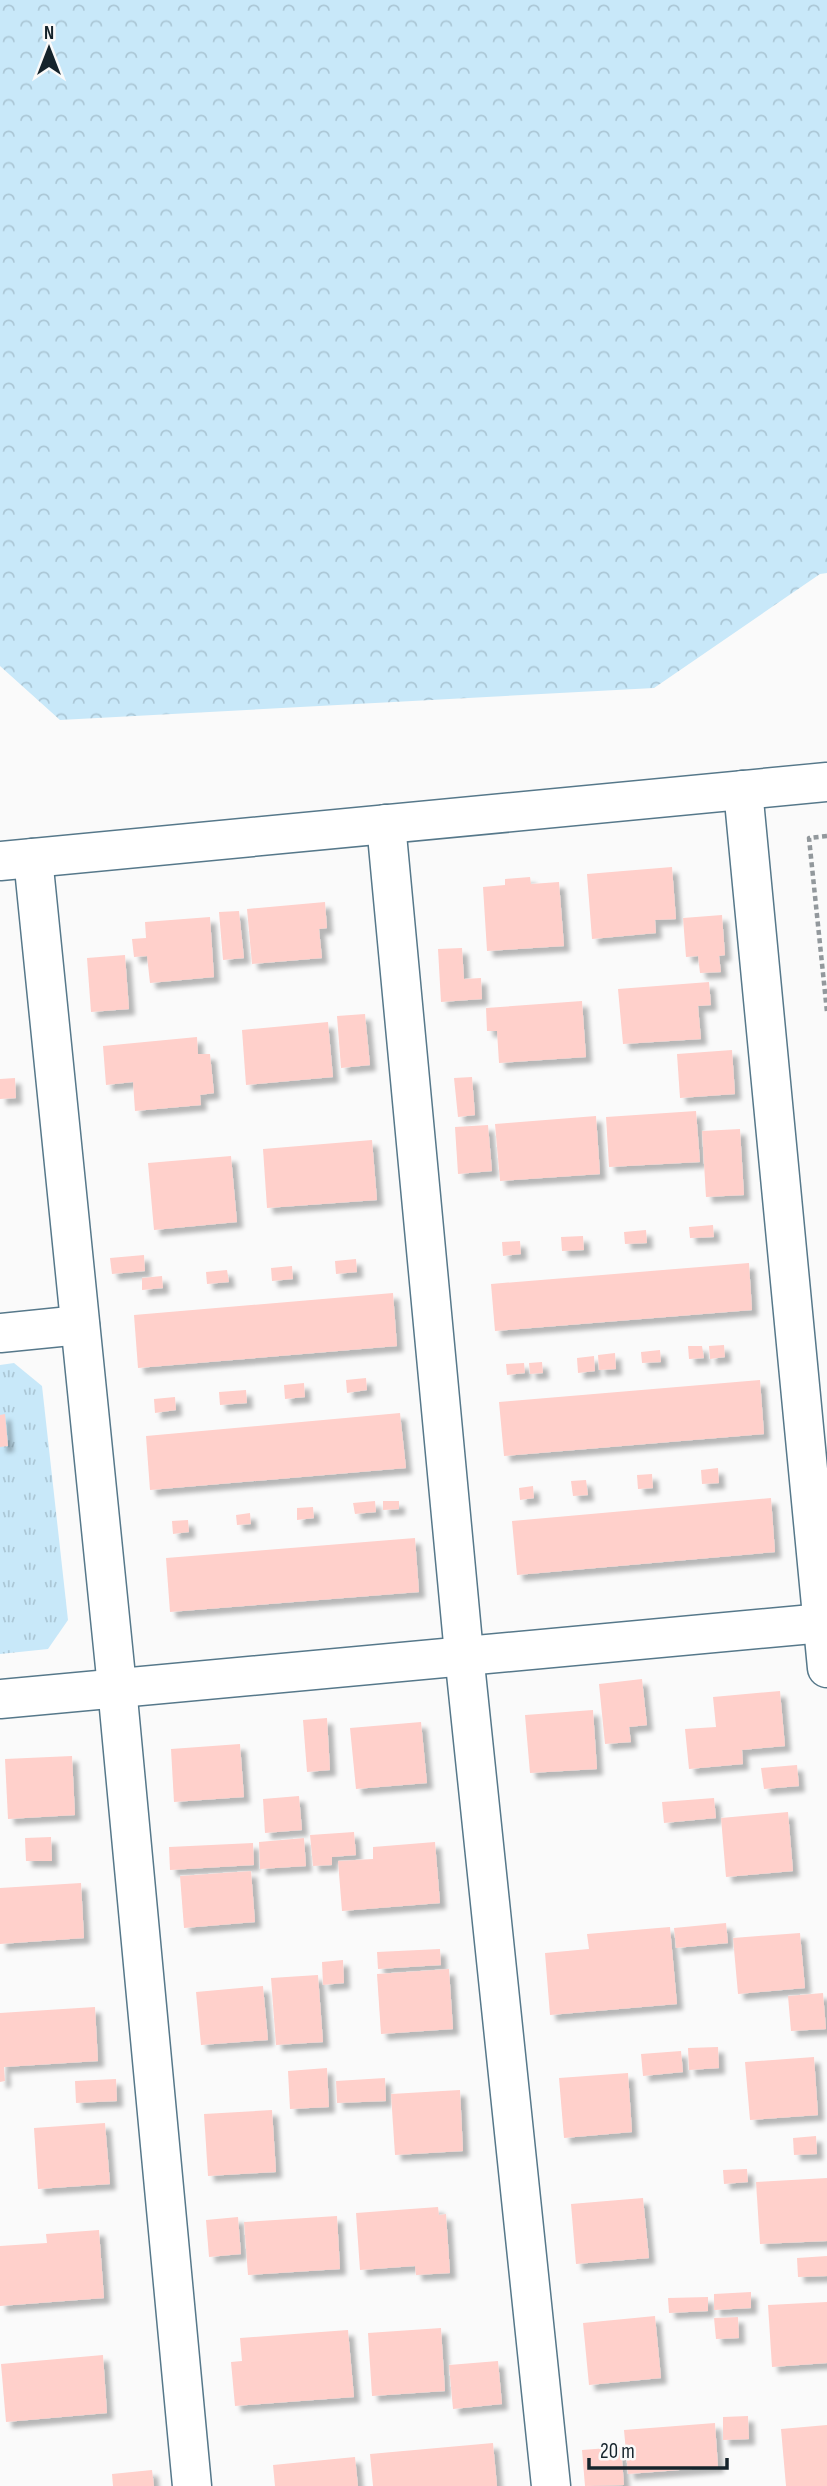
<svg xmlns="http://www.w3.org/2000/svg" width="827" height="2486" font-family="'Sofia Sans Condensed',sans-serif">
	<defs>
		<pattern id="grass-tufts" width="24" height="20" patternUnits="userSpaceOnUse" patternTransform="scale(1.75)"><rect width="24" height="20" fill="#c8e8f9"/><path d="M3 7l-1-3M5 7V3M7 7l1-3M15 17l-1-3M17 17v-4M19 17l1-3" fill="none" stroke="#abc7d6"/></pattern>
		<pattern id="forest-crowns" width="20" height="18" patternUnits="userSpaceOnUse" patternTransform="scale(1.75)"><rect width="20" height="18" fill="#c8e8f9"/><path d="M2 6a3 3 0 1 1 6 0M12 15a3 3 0 1 1 6 0" fill="none" stroke="#abc7d6"/></pattern>
		<filter id="shadow"><feDropShadow dx="6" dy="6" stdDeviation="2" flood-color="#0004"/></filter>
	</defs>
	<rect width="100%" height="100%" fill="#fafafa"/>
	<path fill="url(#grass-tufts)" d="M14,1363L42,1386L68,1620L48,1649L0,1654V1365Z"/>
	<path fill="url(#forest-crowns)" d="M0,0H827V573L820,574L654,688L60,720L0,666Z"/>
	<g fill="#ffd0cb" filter="url(#shadow)">
		<path d="M672,867L676,919L655,920L656,933L592,939L587,874Z"/>
		<path d="M530,877L531,884L559,882L564,946L487,951L483,887L505,885V879Z"/>
		<path d="M325,902L327,928L319,929L322,958L252,964L247,909Z"/>
		<path d="M239,911L244,958L223,960L219,912Z"/>
		<path d="M722,915L725,955L719,956L721,972L700,973L698,956L686,957L683,918Z"/>
		<path d="M210,917L214,977L150,983L147,956L134,957L132,939L146,938L145,922Z"/>
		<path d="M462,948L464,979L481,978L482,999L441,1002L438,949Z"/>
		<path d="M125,955L129,1009L91,1012L87,958Z"/>
		<path d="M709,982L711,1005L698,1006L701,1039L623,1044L618,989Z"/>
		<path d="M582,1001L586,1057L499,1063L497,1031H487L486,1008Z"/>
		<path d="M365,1014L370,1065L341,1068L337,1016Z"/>
		<path d="M328,1022L333,1077L246,1085L242,1030Z"/>
		<path d="M197,1037L198,1054H210L214,1093L200,1095L201,1105L135,1111L133,1082L106,1085L103,1046Z"/>
		<path d="M732,1050L735,1094L680,1098L677,1054Z"/>
		<path d="M472,1077L475,1115L458,1117L454,1078Z"/>
		<path d="M15,1078L16,1098L0,1099V1079Z"/>
		<path d="M696,1111L700,1162L609,1167L606,1117Z"/>
		<path d="M596,1116L600,1174L500,1181L495,1124Z"/>
		<path d="M488,1125L492,1171L458,1174L455,1127Z"/>
		<path d="M740,1129L744,1195L706,1197L702,1131Z"/>
		<path d="M372,1140L377,1200L267,1208L263,1149Z"/>
		<path d="M231,1156L237,1222L154,1230L148,1163Z"/>
		<path d="M713,1225L714,1237L690,1238L689,1227Z"/>
		<path d="M646,1230L647,1243L625,1244L624,1232Z"/>
		<path d="M583,1236L584,1250L562,1251L561,1237Z"/>
		<path d="M520,1241L521,1254L503,1256L502,1242Z"/>
		<path d="M144,1255L145,1271L112,1274L110,1258Z"/>
		<path d="M356,1259L357,1272L336,1274L335,1261Z"/>
		<path d="M749,1263L752,1310L495,1331L491,1284Z"/>
		<path d="M292,1266L293,1279L272,1281L271,1268Z"/>
		<path d="M227,1270L229,1282L207,1284L206,1272Z"/>
		<path d="M162,1276L163,1288L142,1290V1278Z"/>
		<path d="M393,1293L397,1346L138,1368L134,1315Z"/>
		<path d="M724,1345L725,1357L710,1359L709,1346Z"/>
		<path d="M688,1346H702L704,1358L689,1359Z"/>
		<path d="M660,1350L661,1362L642,1363L641,1352Z"/>
		<path d="M615,1353L616,1369L599,1370L598,1355Z"/>
		<path d="M594,1356L595,1371L578,1373L577,1358Z"/>
		<path d="M542,1362L543,1373L530,1374L529,1363Z"/>
		<path d="M524,1363L525,1373L507,1375L506,1364Z"/>
		<path d="M366,1378L367,1390L347,1393L346,1380Z"/>
		<path d="M760,1380L764,1434L504,1456L499,1402Z"/>
		<path d="M304,1383L305,1397L285,1399L284,1385Z"/>
		<path d="M246,1390L247,1403L220,1405L219,1392Z"/>
		<path d="M175,1397L176,1410L155,1413L154,1399Z"/>
		<path d="M400,1413L406,1468L150,1490L146,1436Z"/>
		<path d="M5,1414L8,1446L0,1447V1415Z"/>
		<path d="M718,1468L719,1483L702,1484L701,1470Z"/>
		<path d="M652,1474L653,1488L638,1489L637,1475Z"/>
		<path d="M586,1480L588,1495L573,1496L571,1481Z"/>
		<path d="M533,1486L534,1498L520,1500L519,1488Z"/>
		<path d="M771,1498L775,1552L517,1575L512,1521Z"/>
		<path d="M375,1501L376,1512L355,1514L353,1503Z"/>
		<path d="M383,1501H399V1509L383,1510Z"/>
		<path d="M313,1507L314,1518L297,1520V1508Z"/>
		<path d="M250,1513L251,1524L237,1525L236,1515Z"/>
		<path d="M188,1520L189,1532L173,1534L172,1521Z"/>
		<path d="M415,1538L419,1592L170,1612L166,1558Z"/>
		<path d="M642,1679L647,1725L629,1727L631,1742L605,1744L599,1684Z"/>
		<path d="M780,1691L785,1746L742,1750L743,1764L689,1769L685,1729L716,1727L713,1697Z"/>
		<path d="M593,1710L597,1769L530,1773L525,1715Z"/>
		<path d="M327,1718L330,1770L307,1772L303,1720Z"/>
		<path d="M421,1722L427,1783L356,1789L350,1728Z"/>
		<path d="M240,1744L244,1797L174,1802L171,1749Z"/>
		<path d="M72,1756L75,1815L8,1819L5,1759Z"/>
		<path d="M797,1765L799,1786L764,1789L761,1768Z"/>
		<path d="M299,1796L302,1830L265,1833L263,1799Z"/>
		<path d="M714,1798L716,1818L664,1823L662,1802Z"/>
		<path d="M788,1812L793,1871L726,1877L721,1818Z"/>
		<path d="M354,1832L356,1855L332,1857V1865L313,1866L310,1835Z"/>
		<path d="M51,1837L52,1861H26L25,1838Z"/>
		<path d="M304,1838L306,1866L260,1869L259,1842Z"/>
		<path d="M435,1842L440,1903L342,1911L338,1861L373,1859V1847Z"/>
		<path d="M253,1843L254,1865L170,1870L169,1847Z"/>
		<path d="M251,1871L255,1922L184,1928L180,1876Z"/>
		<path d="M81,1883L84,1938L0,1944V1888Z"/>
		<path d="M726,1923L728,1943L676,1948L674,1928Z"/>
		<path d="M670,1927L677,2004L550,2015L545,1953L589,1949L587,1934Z"/>
		<path d="M800,1933L805,1988L738,1994L733,1938Z"/>
		<path d="M440,1949L441,1965L378,1969L377,1952Z"/>
		<path d="M343,1960L344,1983L323,1985L322,1962Z"/>
		<path d="M449,1969L453,2029L381,2034L377,1974Z"/>
		<path d="M318,1975L323,2042L276,2045L271,1978Z"/>
		<path d="M263,1986L268,2040L201,2045L196,1992Z"/>
		<path d="M823,1993L826,2029L791,2031L788,1996Z"/>
		<path d="M95,2007L98,2061L4,2067L5,2081L0,2082V2013Z"/>
		<path d="M718,2047L719,2068L689,2070L688,2048Z"/>
		<path d="M681,2051L683,2072L643,2076L641,2054Z"/>
		<path d="M814,2057L818,2115L750,2120L745,2062Z"/>
		<path d="M327,2068L329,2107L290,2109L288,2071Z"/>
		<path d="M628,2073L632,2132L564,2138L559,2078Z"/>
		<path d="M385,2078L386,2101L337,2103L336,2081Z"/>
		<path d="M116,2079L117,2101L76,2103L75,2081Z"/>
		<path d="M460,2090L463,2151L395,2155L391,2094Z"/>
		<path d="M272,2110L276,2172L208,2176L204,2114Z"/>
		<path d="M105,2123L110,2184L38,2189L34,2128Z"/>
		<path d="M816,2136L817,2154L794,2155L793,2138Z"/>
		<path d="M747,2169L748,2182L724,2184L723,2170Z"/>
		<path d="M827,2178V2241L760,2244L756,2182Z"/>
		<path d="M643,2198L649,2258L576,2264L571,2204Z"/>
		<path d="M438,2207L439,2215L446,2214L450,2273L416,2275L415,2266L360,2270L356,2213Z"/>
		<path d="M337,2216L340,2269L248,2275L244,2222Z"/>
		<path d="M238,2217L241,2254L209,2257L206,2220Z"/>
		<path d="M99,2230L104,2298L0,2306V2246L47,2243L46,2234Z"/>
		<path d="M827,2256V2276L798,2277L797,2258Z"/>
		<path d="M751,2292V2308L714,2310V2294Z"/>
		<path d="M708,2297V2311L669,2313L668,2298Z"/>
		<path d="M827,2302V2363L772,2367L768,2305Z"/>
		<path d="M655,2316L661,2378L589,2385L583,2323Z"/>
		<path d="M738,2317L739,2338L716,2339L714,2318Z"/>
		<path d="M441,2328L445,2391L372,2396L368,2333Z"/>
		<path d="M348,2330L354,2397L235,2406L231,2362L242,2361L240,2338Z"/>
		<path d="M103,2355L107,2413L6,2422L1,2364Z"/>
		<path d="M498,2361L502,2404L453,2409L449,2365Z"/>
		<path d="M748,2416L749,2439L723,2440V2417Z"/>
		<path d="M715,2423L718,2467L628,2474L624,2430Z"/>
		<path d="M827,2425V2486H786L781,2429Z"/>
		<path d="M493,2443L497,2486H373L370,2454Z"/>
		<path d="M621,2447L624,2485L585,2486L582,2450Z"/>
		<path d="M355,2457L358,2486H275L273,2465Z"/>
		<path d="M152,2470L154,2486H113L112,2474Z"/>
	</g>
	<g fill="none" stroke-linecap="round" stroke-linejoin="round">
		<g stroke="#56788a" stroke-width="41">
			<g id="minor">
				<path d="M743,790L827,1668"/>
				<path d="M386,824L464,1654L551,2486"/>
				<path d="M33,858L117,1687L192,2486"/>
				<path d="M0,861L827,782"/>
				<path d="M0,1333L80,1325"/>
				<path d="M0,1699L823,1623"/>
			</g>
		</g>
		<path stroke="#92989c" stroke-width="4.5" stroke-dasharray="5 3.5" stroke-linecap="butt" d="M827,836L809,838L827,1012"/>
		<use href="#minor" stroke="#fff" stroke-width="38"/>
	</g>
	<g transform="translate(49 49)" stroke="#fafafa" stroke-width="5" paint-order="stroke">
	<path d="M0-5L12 26L0 18L-12 26Z" fill="#15232b"/>
	<text y="-10" font-size="19" font-weight="bold" text-anchor="middle" fill="#15232b">N</text>
	</g>
	<path d="M589 2458v10h138v-10" fill="none" stroke="#15232b" stroke-width="3.5"/>
	<text x="600" y="2458" font-size="21" fill="#15232b" stroke="#fafafa" stroke-width="5" paint-order="stroke">20 m</text>
</svg>
